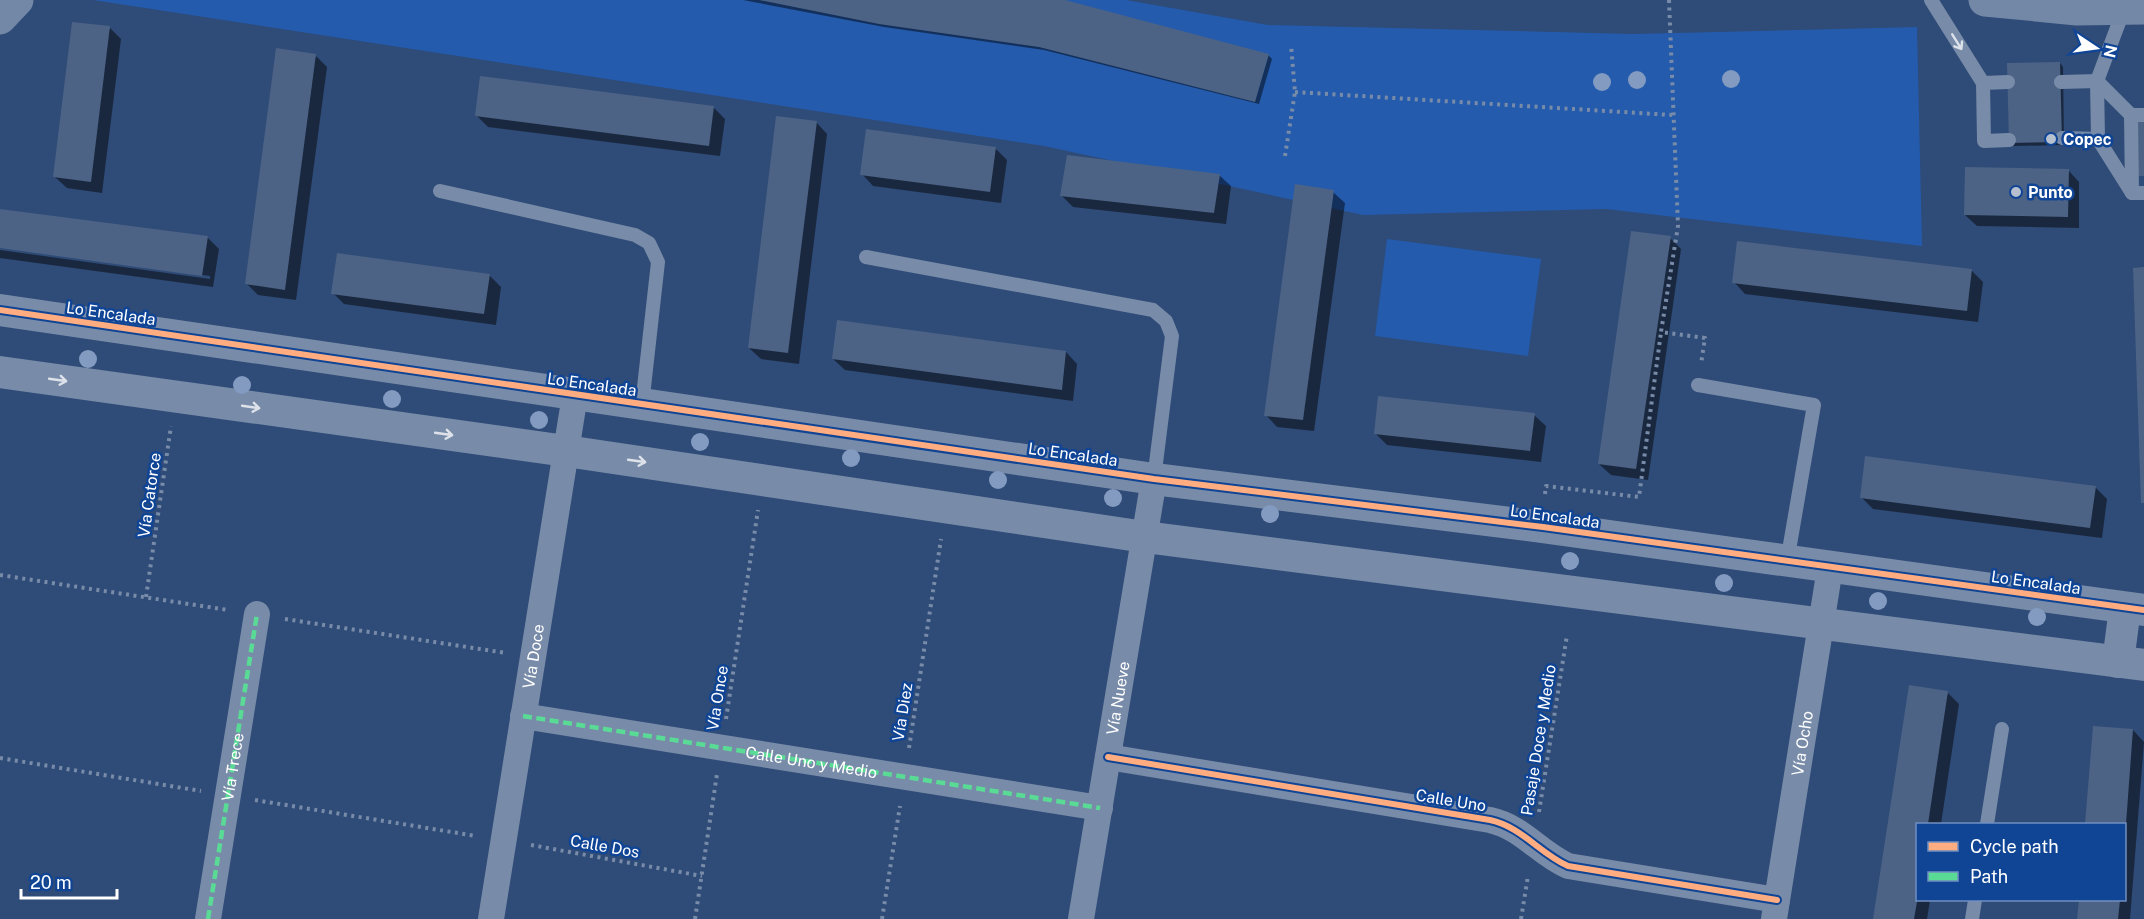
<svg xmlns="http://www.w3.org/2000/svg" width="2144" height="919" font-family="'Public Sans',sans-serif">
	<rect width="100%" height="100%" fill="#2f4b77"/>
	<g fill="#245bad">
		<path d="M93,0H1126L1268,25L1633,34L1917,27L1922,246L1606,209L1363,215L1044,146Z"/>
		<path d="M1387,239L1541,259L1528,356L1375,336Z"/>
	</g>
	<g fill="#0007">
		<path d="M743,0H1059L1268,55L1272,59L1259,104L1044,50L884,27Z"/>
		<path d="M110,28L121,39L102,193L67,188L55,177Z"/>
		<path d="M316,56L327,67L296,300L258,295L247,284Z"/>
		<path d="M2060,63L2063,67L2064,145L2014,146L2011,142Z"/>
		<path d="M713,107L725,119L720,156L488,127L476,115Z"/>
		<path d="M816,122L827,134L799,364L761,359L749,348Z"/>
		<path d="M995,148L1007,160L1001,203L873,186L862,174Z"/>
		<path d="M2068,170L2079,182V228L1977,226L1965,215Z"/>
		<path d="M1219,175L1231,186L1226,224L1073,207L1062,196Z"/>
		<path d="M1333,192L1345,203L1314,431L1277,427L1266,415Z"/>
		<path d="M0,210L207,237L219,249L213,287L0,258V250L210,279V276L0,247Z"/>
		<path d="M1670,238L1681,249L1648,480L1611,475L1599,464Z"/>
		<path d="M1972,271L1983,282L1978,322L1745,294L1734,282Z"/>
		<path d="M489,275L501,287L496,325L344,304L333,293Z"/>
		<path d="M1066,352L1077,364L1073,401L845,370L833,359Z"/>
		<path d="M1534,415L1546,426L1541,462L1387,445L1376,434Z"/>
		<path d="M2095,487L2107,499L2102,538L1873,509L1861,497Z"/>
		<path d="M1948,693L1959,704L1941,824H1918V900H1930L1927,919H1876Z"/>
		<path d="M2095,728L2133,730L2144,742L2130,919H2079L2080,900H2124V824H2087Z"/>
	</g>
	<g fill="#4c6386">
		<path d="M759,0H1065L1269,54L1255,102L1039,47L879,24Z"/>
		<path d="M72,22L110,26L91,182L53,177Z"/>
		<path d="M276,48L316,54L285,290L245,284Z"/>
		<path d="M2060,62L2062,142L2009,143L2007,63Z"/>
		<path d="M480,76L714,106L709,146L475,116Z"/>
		<path d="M776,116L817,121L788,353L748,348Z"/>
		<path d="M2132,121H2144V176H2133Z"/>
		<path d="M866,129L996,147L990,192L860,175Z"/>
		<path d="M1067,155L1220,174L1214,213L1060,196Z"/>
		<path d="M1965,167L2069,169L2068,217L1964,215Z"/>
		<path d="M1295,184L1334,190L1303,420L1264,416Z"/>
		<path d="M0,209L208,236L202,276L0,248Z"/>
		<path d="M1631,231L1671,236L1636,469L1598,464Z"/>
		<path d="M1737,241L1972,269L1967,311L1732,283Z"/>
		<path d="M337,253L490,274L484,314L331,294Z"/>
		<path d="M2144,267V503H2141L2133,268Z"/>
		<path d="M837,320L1066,351L1062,390L832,359Z"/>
		<path d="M1378,396L1535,413L1530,451L1374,434Z"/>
		<path d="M1865,456L2096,486L2090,528L1860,498Z"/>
		<path d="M1909,685L1948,691L1928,824H1918V896L1914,919H1873Z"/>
		<path d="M2093,726L2133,729L2126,824H2085Z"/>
		<path d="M2079,900H2120L2118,919H2077Z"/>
	</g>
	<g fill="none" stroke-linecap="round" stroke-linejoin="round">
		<g stroke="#788ca9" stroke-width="4" stroke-dasharray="3 4.5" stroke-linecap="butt">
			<path d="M1669,0L1678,226L1661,332L1705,338L1701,364"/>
			<path d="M1295,92L1672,115"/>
			<path d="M1285,156L1295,92L1291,45"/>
			<path d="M1545,494L1546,486L1639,497L1661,332"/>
			<path d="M0,575L228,610"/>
			<path d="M146,597L171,426"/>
			<path d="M285,619L506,653"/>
			<path d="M726,719L758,510"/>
			<path d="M909,748L941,539"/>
			<path d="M0,758L201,791"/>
			<path d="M255,800L476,836"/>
			<path d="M1539,812L1567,635"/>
			<path d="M531,845L702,876"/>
			<path d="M695,919L717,774"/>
			<path d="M882,919L900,806"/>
			<path d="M1521,919L1528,876"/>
		</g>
		<g stroke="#788ca9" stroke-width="14">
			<path d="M1931,0L1983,83"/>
			<path d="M2124,9L2097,81L2131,115"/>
			<path d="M2008,82L1983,83L1984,141L2009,140"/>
			<path d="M2061,82L2097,81L2098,139L2062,138"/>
			<path d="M2144,115H2131L2132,193H2144"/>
			<path d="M2098,139L2132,193"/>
			<path d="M440,191L635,235L649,243L658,262L642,405"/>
			<path d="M866,257L1153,310L1166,321L1172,336L1154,479"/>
			<path d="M1698,385L1814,405L1787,562"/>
			<path d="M1987,824L2002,729"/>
			<path d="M1972,919L1975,900"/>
		</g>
		<g stroke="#788ca9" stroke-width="26">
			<path id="s1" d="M523,716L1100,808"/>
			<path d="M1108,757L1490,820C1522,827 1539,853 1568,866L1777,900"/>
			<path id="s2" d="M208,919L257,614"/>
			<path id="s3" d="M491,919L575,395"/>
			<path id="s4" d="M1081,919L1154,479"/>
			<path id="s5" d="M1774,919L1830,568"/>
		</g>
		<g stroke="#788ca9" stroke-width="32">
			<path d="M0,310L1154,479L1543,527L2144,610"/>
			<path d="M0,372L566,451L1145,537L2144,665"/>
			<path d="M2118,662L2125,608"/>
		</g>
		<g stroke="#7387a6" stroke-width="33">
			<path d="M1985,0L2077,9L2144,8"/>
			<path d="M0,18L17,0"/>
		</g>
		<g stroke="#5adb95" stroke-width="4.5" stroke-dasharray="9 4.5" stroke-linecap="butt">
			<path d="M523,716L1100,808"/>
			<path d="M208,919L257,614"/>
		</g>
		<g stroke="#104596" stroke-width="10">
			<g id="cycleway">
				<path d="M0,310L1154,479L1543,527L2144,610"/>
				<path d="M1108,757L1490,820C1522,827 1539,853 1568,866L1777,900"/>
			</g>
		</g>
		<use href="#cycleway" stroke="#ffac80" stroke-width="6"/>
	</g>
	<g fill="#839bc1">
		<circle cx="1731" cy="79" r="9"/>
		<circle cx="1637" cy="80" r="9"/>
		<circle cx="1602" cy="82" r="9"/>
		<circle cx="88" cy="359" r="9"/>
		<circle cx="242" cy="385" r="9"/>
		<circle cx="392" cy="399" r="9"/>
		<circle cx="539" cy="420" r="9"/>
		<circle cx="700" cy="442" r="9"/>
		<circle cx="851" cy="458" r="9"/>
		<circle cx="998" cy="480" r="9"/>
		<circle cx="1113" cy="498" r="9"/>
		<circle cx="1270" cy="514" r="9"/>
		<circle cx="1570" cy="561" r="9"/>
		<circle cx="1724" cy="583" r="9"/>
		<circle cx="1878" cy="601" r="9"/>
		<circle cx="2037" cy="617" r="9"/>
	</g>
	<defs><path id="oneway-shaft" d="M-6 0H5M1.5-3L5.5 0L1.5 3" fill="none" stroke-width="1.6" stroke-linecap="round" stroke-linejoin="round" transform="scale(1.5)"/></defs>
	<g stroke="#dde2ea">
		<use href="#oneway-shaft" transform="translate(1957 42) rotate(58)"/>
		<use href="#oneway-shaft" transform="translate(58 380) rotate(8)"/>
		<use href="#oneway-shaft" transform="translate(251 407) rotate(8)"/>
		<use href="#oneway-shaft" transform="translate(444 434) rotate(8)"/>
		<use href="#oneway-shaft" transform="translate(637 461) rotate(8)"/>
	</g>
	<g fill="#b6c0cf" stroke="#104596" stroke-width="2">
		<circle cx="2051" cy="139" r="6"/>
		<circle cx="2016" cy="192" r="6"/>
	</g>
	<g text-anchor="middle" stroke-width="5" stroke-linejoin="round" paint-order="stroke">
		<g font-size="16" font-weight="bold" fill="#fff" stroke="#104596" text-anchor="start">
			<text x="2063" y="145">Copec</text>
			<text x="2028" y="198">Punto</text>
		</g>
		<g font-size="16" fill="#fff" stroke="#104596">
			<text transform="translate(111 313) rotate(8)" y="6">Lo Encalada</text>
			<text transform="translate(592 384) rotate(8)" y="6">Lo Encalada</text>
			<text transform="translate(1073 454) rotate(8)" y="6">Lo Encalada</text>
			<text transform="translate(149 495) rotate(-82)" y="6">Vía Catorce</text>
			<text transform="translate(1555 516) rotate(8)" y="6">Lo Encalada</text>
			<text transform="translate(2036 582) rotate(8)" y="6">Lo Encalada</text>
			<text dy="6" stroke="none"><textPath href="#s3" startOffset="266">Vía Doce</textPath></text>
			<text transform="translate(717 698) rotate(-81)" y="6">Vía Once</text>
			<text dy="6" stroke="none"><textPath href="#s4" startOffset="224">Vía Nueve</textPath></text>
			<text transform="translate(902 712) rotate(-81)" y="6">Vía Diez</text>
			<text transform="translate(1538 740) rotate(-81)" y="6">Pasaje Doce y Medio</text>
			<text dy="6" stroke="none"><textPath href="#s5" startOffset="178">Vía Ocho</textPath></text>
			<text dy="6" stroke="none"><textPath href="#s1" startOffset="292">Calle Uno y Medio</textPath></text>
			<text dy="6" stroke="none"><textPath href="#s2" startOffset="154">Vía Trece</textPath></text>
			<text transform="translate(1451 800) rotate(9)" y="6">Calle Uno</text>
			<text transform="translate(605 846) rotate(10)" y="6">Calle Dos</text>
		</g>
	</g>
	<rect x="1916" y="823" width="210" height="78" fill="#104596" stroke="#708fc0" stroke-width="1.5"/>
	<rect x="1928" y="842" width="30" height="9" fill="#ffac80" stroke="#708fc0" stroke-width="1.5"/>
	<text x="1970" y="853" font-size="18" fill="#ffffff">Cycle path</text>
	<rect x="1928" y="872" width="30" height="9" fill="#5adb95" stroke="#708fc0" stroke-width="1.5"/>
	<text x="1970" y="883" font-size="18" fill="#ffffff">Path</text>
	<g transform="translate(2096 48) rotate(103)" stroke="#104596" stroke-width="4.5" paint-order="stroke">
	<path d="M0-4.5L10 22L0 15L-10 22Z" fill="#ffffff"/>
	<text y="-9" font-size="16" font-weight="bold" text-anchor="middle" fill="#ffffff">N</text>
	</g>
	<path d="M21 889v9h96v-9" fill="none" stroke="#ffffff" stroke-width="3"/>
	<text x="30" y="889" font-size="18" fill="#ffffff" stroke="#104596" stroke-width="4.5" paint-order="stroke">20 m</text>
</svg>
